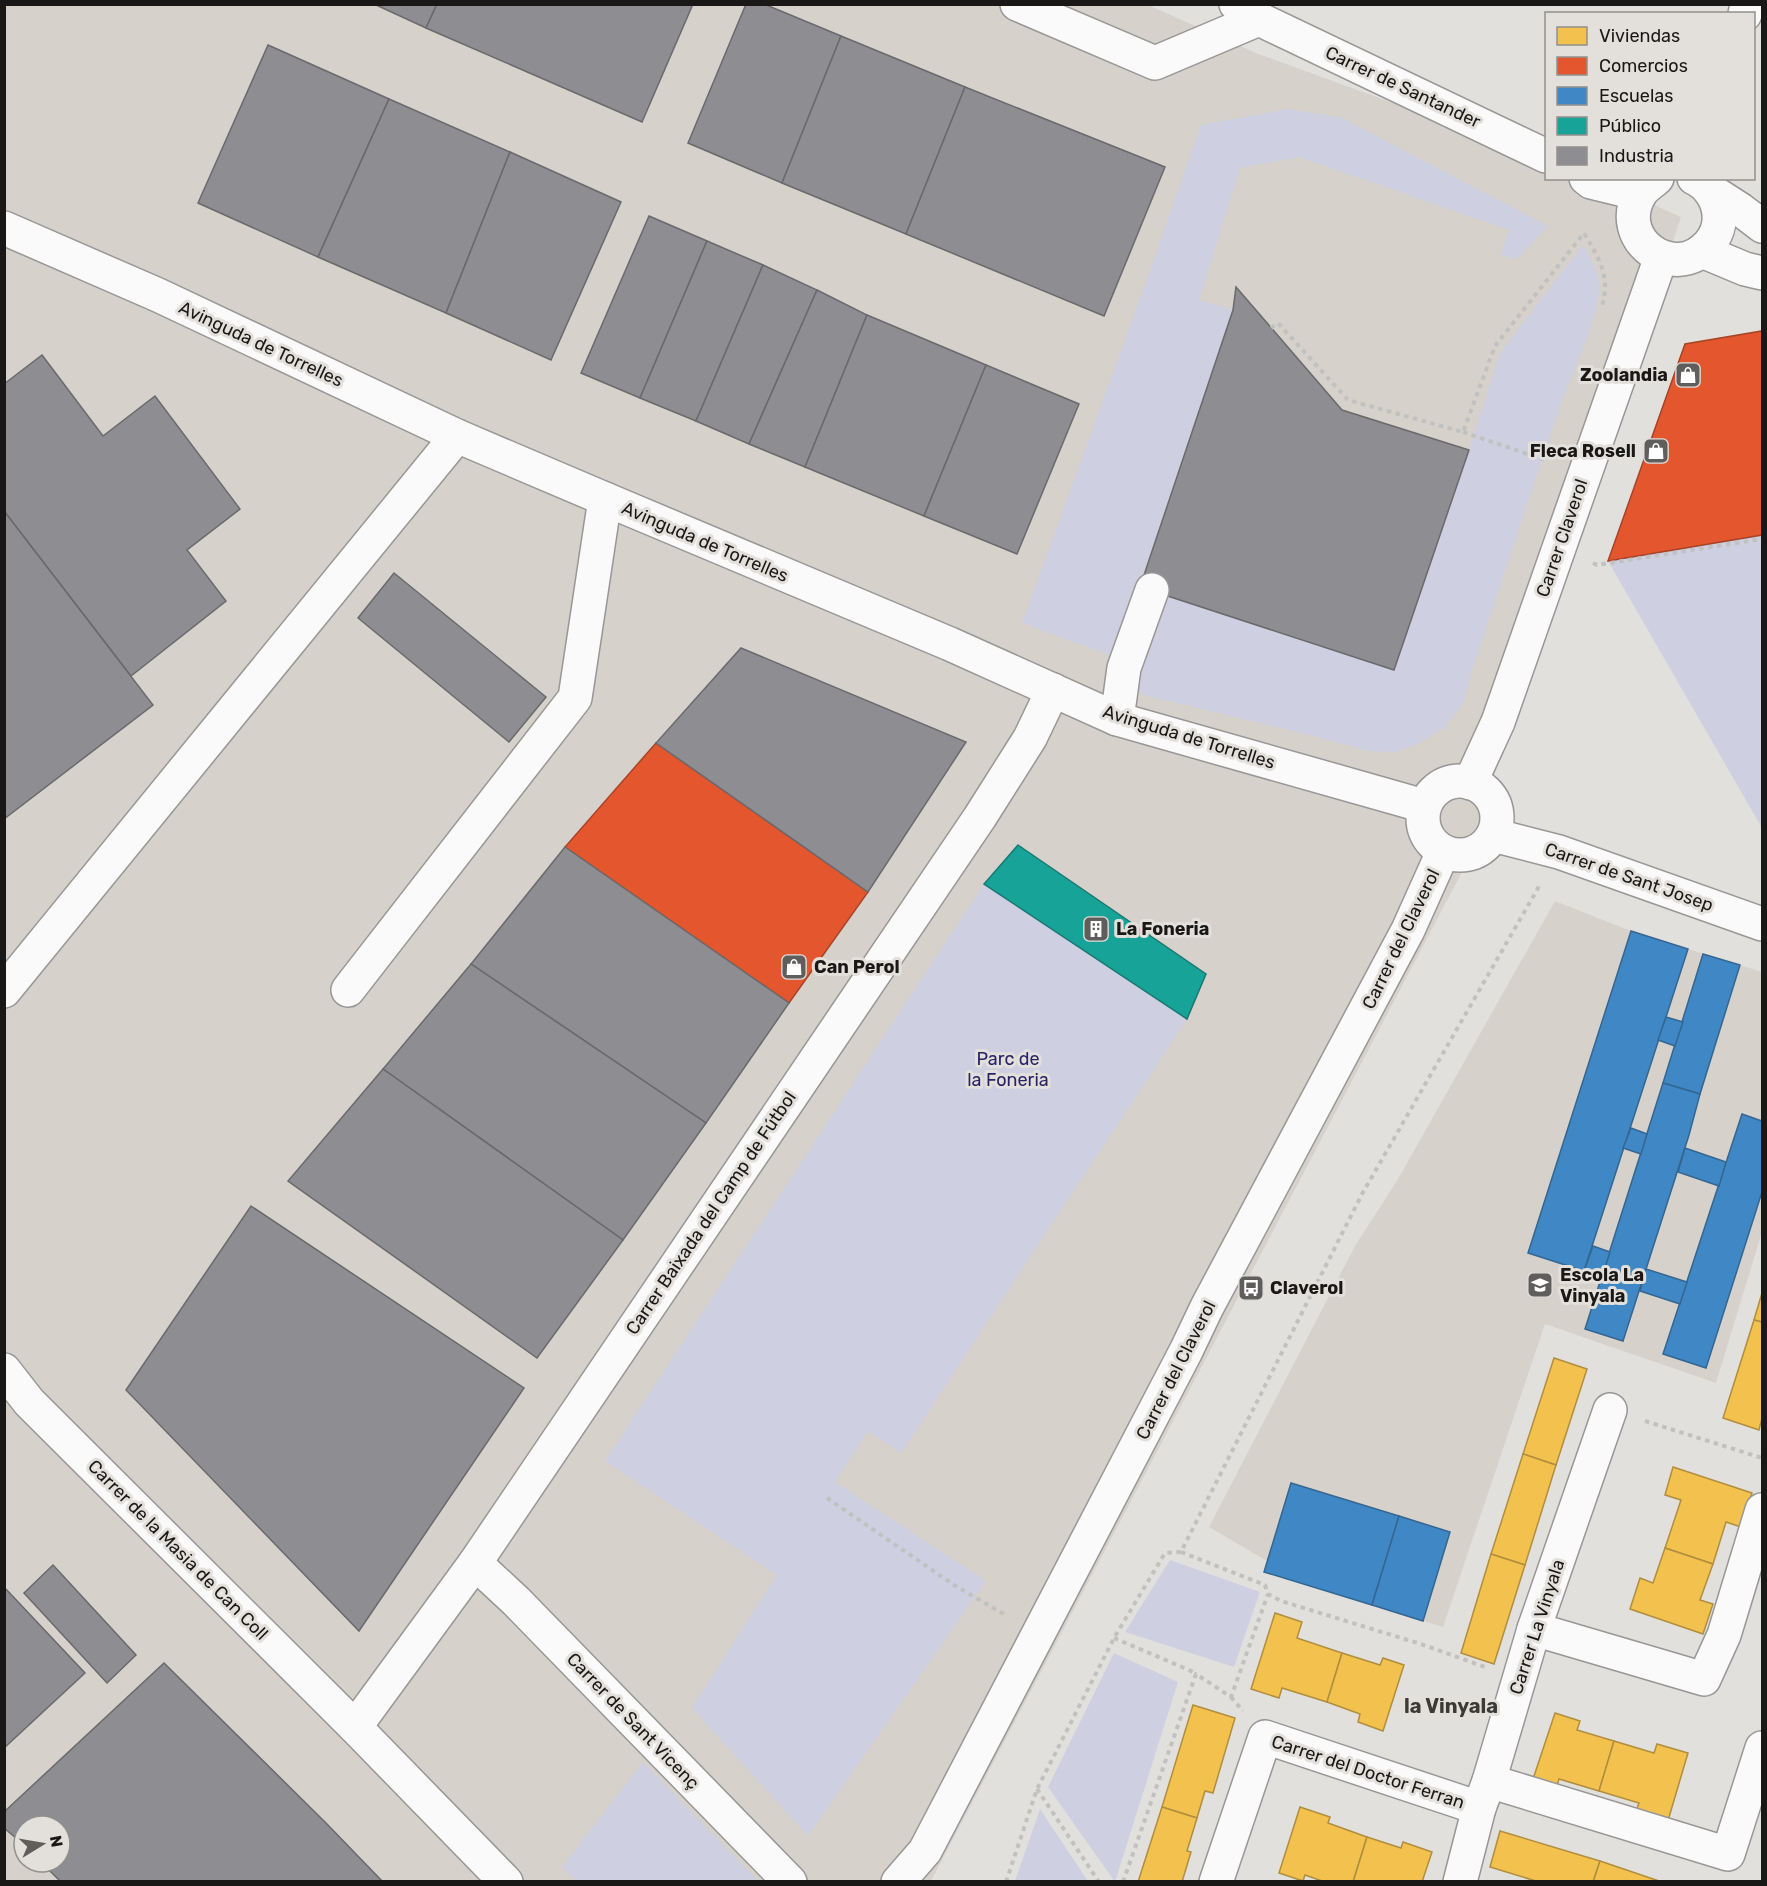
<svg xmlns="http://www.w3.org/2000/svg" width="1767" height="1886" font-family="Rubik,sans-serif">
	<rect width="100%" height="100%" fill="#e2e0dd"/>
	<g fill="#d6d1cb" fill-rule="evenodd">
		<path d="M5,5H1148L1256,53L1546,159V178L1596,179L1681,217L1462,872L931,1881L5,1882ZM24,1826H60V1862H24Z"/>
		<path d="M1555,901L1631,931L1762,972V1232L1716,1383L1545,1324L1443,1627L1264,1572L1267,1561L1209,1527L1355,1246L1398,1179Z"/>
	</g>
	<g fill="#ced0e2">
		<path d="M1288,109L1342,118L1548,226L1517,259L1501,255L1509,230L1299,157L1240,168L1199,300L1233,310L1115,657L1022,623L1146,282L1201,125Z"/>
		<path d="M1583,245C1591,259 1601,275 1599,292C1593,333 1571,375 1558,413C1527,503 1498,593 1468,683L1464,702L1444,728L1419,743L1396,752L1369,751L1305,734L1144,695L1138,690L1135,680L1163,594L1394,670L1469,450L1500,353Z"/>
		<path d="M1762,535V828L1608,561Z"/>
		<path d="M984,884L1187,1019L901,1453L868,1431L835,1482L986,1581L808,1836L692,1708L777,1575L605,1461Z"/>
		<path d="M1170,1560L1260,1592L1234,1667L1125,1632Z"/>
		<path d="M1114,1653L1178,1682L1115,1882L1048,1787Z"/>
		<path d="M643,1762L755,1878L758,1881H576L562,1867Z"/>
		<path d="M1040,1809L1088,1881H1015Z"/>
	</g>
	<g fill="#f2c14e" stroke="#b18e3e" stroke-width="1.5">
		<path d="M1762,1293V1322L1754,1320Z"/>
		<path d="M1754,1320L1762,1322V1418L1759,1430L1723,1418Z"/>
		<path d="M1554,1358L1587,1369L1556,1465L1523,1454Z"/>
		<path d="M1523,1454L1556,1465L1525,1565L1491,1554Z"/>
		<path d="M1673,1467L1752,1493L1741,1527L1726,1522L1713,1564L1665,1548L1681,1500L1665,1495Z"/>
		<path d="M1665,1548L1713,1564L1700,1600L1713,1604L1703,1634L1630,1609L1640,1578L1653,1583Z"/>
		<path d="M1491,1554L1525,1565L1494,1664L1461,1653Z"/>
		<path d="M1275,1613L1302,1622L1297,1638L1342,1653L1327,1702L1282,1688L1279,1698L1251,1689Z"/>
		<path d="M1342,1653L1380,1665L1383,1658L1404,1665L1383,1731L1358,1722L1360,1714L1327,1702Z"/>
		<path d="M1193,1705L1235,1718L1213,1793L1205,1791L1197,1818L1162,1807Z"/>
		<path d="M1555,1713L1580,1721L1577,1730L1614,1741L1599,1791L1559,1779L1557,1786L1533,1779Z"/>
		<path d="M1614,1741L1654,1753L1657,1744L1688,1753L1667,1824L1635,1814L1639,1803L1599,1791Z"/>
		<path d="M1162,1807L1197,1818L1187,1851L1191,1852L1182,1882H1138Z"/>
		<path d="M1300,1807L1330,1817L1328,1823L1367,1837L1353,1882H1325L1305,1875L1303,1881L1279,1873Z"/>
		<path d="M1500,1831L1600,1861L1593,1882H1539L1490,1867Z"/>
		<path d="M1367,1837L1401,1848L1403,1842L1432,1852L1422,1882H1353Z"/>
		<path d="M1600,1861L1662,1882H1593Z"/>
	</g>
	<g fill="#e4572e" stroke="#a74427" stroke-width="1.5">
		<path d="M1762,331V535L1608,561L1685,344Z"/>
		<path d="M656,743L868,892L789,1003L565,847Z"/>
	</g>
	<g fill="#3f88c5" stroke="#346691" stroke-width="1.5">
		<path d="M1631,931L1688,949L1584,1271L1528,1253Z"/>
		<path d="M1703,954L1740,965L1700,1094L1663,1083Z"/>
		<path d="M1666,1017L1683,1022L1675,1046L1658,1040Z"/>
		<path d="M1663,1083L1700,1094L1689,1135L1623,1341L1585,1329Z"/>
		<path d="M1742,1114L1762,1121V1192L1706,1368L1663,1354Z"/>
		<path d="M1631,1128L1647,1134L1641,1154L1623,1148Z"/>
		<path d="M1685,1148L1726,1162L1719,1186L1678,1172Z"/>
		<path d="M1593,1246L1610,1252L1602,1277L1584,1271Z"/>
		<path d="M1646,1269L1687,1282L1680,1304L1640,1291Z"/>
		<path d="M1291,1483L1399,1516L1372,1605L1264,1572Z"/>
		<path d="M1399,1516L1450,1532L1423,1621L1372,1605Z"/>
	</g>
	<path fill="#17a398" stroke="#187971" stroke-width="1.5" d="M1018,845L1206,974L1187,1019L984,884Z"/>
	<g fill="#8d8d92" stroke="#6a6a6d" stroke-width="1.5">
		<path d="M374,4H437L426,28Z"/>
		<path d="M437,4H693L642,122L426,28Z"/>
		<path d="M746,4H764L841,36L782,183L688,143Z"/>
		<path d="M841,36L965,87L906,234L782,183Z"/>
		<path d="M268,45L389,99L318,257L198,203Z"/>
		<path d="M965,87L1165,167L1104,316L906,234Z"/>
		<path d="M389,99L510,152L446,313L318,257Z"/>
		<path d="M510,152L621,202L551,360L446,313Z"/>
		<path d="M649,216L707,241L640,398L581,373Z"/>
		<path d="M707,241L763,265L696,421L640,398Z"/>
		<path d="M763,265L817,290L749,444L696,421Z"/>
		<path d="M1236,287L1342,410L1469,450L1394,670L1140,587L1233,310Z"/>
		<path d="M817,290L867,315L805,467L749,444Z"/>
		<path d="M867,315L986,365L924,516L805,467Z"/>
		<path d="M42,355L103,436L155,396L240,509L187,550L226,601L131,676L4,511V384Z"/>
		<path d="M986,365L1079,404L1017,554L924,516Z"/>
		<path d="M4,511L153,705L4,819Z"/>
		<path d="M394,573L546,697L509,742L358,618Z"/>
		<path d="M741,648L966,742L868,892L656,743Z"/>
		<path d="M565,847L789,1003L706,1123L471,964Z"/>
		<path d="M471,964L706,1123L623,1240L383,1069Z"/>
		<path d="M383,1069L623,1240L537,1358L288,1181Z"/>
		<path d="M251,1206L524,1388L359,1631L126,1390Z"/>
		<path d="M53,1565L136,1655L107,1683L24,1593Z"/>
		<path d="M4,1587L85,1673L4,1748Z"/>
		<path d="M164,1663L325,1822L383,1882H61L41,1862H60V1826H24V1845L4,1828V1812Z"/>
	</g>
	<g fill="none" stroke-linecap="round" stroke-linejoin="round">
		<g stroke="#989796" stroke-width="36">
			<g id="minor">
				<path d="M1017,4L1155,63L1259,19"/>
				<path d="M1236,4L1259,19L1546,156"/>
				<path d="M1745,14L1747,4"/>
				<path d="M1586,178L1591,182L1640,194"/>
				<path d="M1657,178C1652,183 1644,187 1640,194C1613,239 1674,284 1709,244C1716,236 1720,225 1719,214C1718,200 1708,184 1694,178"/>
				<path d="M1710,190L1741,210L1762,226"/>
				<path d="M4,228L158,295L457,436L605,499L950,644L1117,719L1424,806"/>
				<path d="M1702,251L1745,269L1762,273"/>
				<path d="M1117,719L1124,668L1152,590"/>
				<circle cx="1460" cy="818" r="37"/>
				<path d="M1470,783L1498,722L1661,257"/>
				<path d="M1493,835L1559,852L1762,924"/>
				<path d="M348,990L575,698L605,499"/>
				<path d="M4,991L457,436"/>
				<path d="M4,1370L29,1402L355,1727L506,1882"/>
				<path d="M475,1563L516,1601L790,1882"/>
				<path d="M1534,1629L1704,1679L1724,1635L1762,1510"/>
				<path d="M355,1727L475,1563L980,817L1030,738L1053,690"/>
				<path d="M1489,1781L1728,1854L1762,1748"/>
				<path d="M898,1882L925,1851L1186,1351L1207,1307L1408,930L1443,852"/>
				<path d="M1216,1882L1265,1737L1479,1808"/>
				<path d="M1460,1882L1479,1808L1489,1781L1534,1629L1610,1410"/>
			</g>
		</g>
		<g stroke="#c1c1c0" stroke-width="4" stroke-dasharray="4.5 4.5" stroke-linecap="butt">
			<path d="M1271,328L1278,323L1348,400L1463,432L1495,346L1584,233C1599,259 1611,276 1602,306"/>
			<path d="M1463,432L1548,461"/>
			<path d="M1593,563L1597,565L1762,539"/>
			<path d="M1645,1421L1762,1458"/>
			<path d="M827,1498L954,1585L1007,1616"/>
			<path d="M1181,1552L1265,1585L1268,1594L1281,1601L1421,1644L1485,1667"/>
			<path d="M1114,1638L1196,1673"/>
			<path d="M1231,1697L1243,1711"/>
			<path d="M1037,1789L1099,1882"/>
			<path d="M1006,1882L1037,1789L1114,1638L1165,1553L1181,1552L1362,1194L1541,883"/>
			<path d="M1123,1882L1196,1674L1231,1697L1268,1594"/>
		</g>
		<use href="#minor" stroke="#fbfafa" stroke-width="33"/>
	</g>
	<defs>
		<g id="shop-square" transform="scale(1.35)"><rect x="-9" y="-9" width="18" height="18" rx="4" fill="#5f5e5c" stroke="#e3e0dc"/><path d="M-5-2.5h2.3a2.7 3.5 0 0 1 5.4 0H5L5.5 6h-11ZM-1.5-2.5h3a1.5 2.3 0 0 0-3 0Z" fill="#fff"/></g>
		<g id="building-square" transform="scale(1.35)"><rect x="-9" y="-9" width="18" height="18" rx="4" fill="#5f5e5c" stroke="#e3e0dc"/><path d="M-4-6H4V6H1V3H-1V6H-4ZM-2.5-4.3h1.7v1.8h-1.7ZM.8-4.3h1.7v1.8H.8ZM-2.5-1h1.7V.8h-1.7ZM.8-1h1.7V.8H.8Z" fill="#fff"/></g>
		<g id="school-square" transform="scale(1.35)"><rect x="-9" y="-9" width="18" height="18" rx="4" fill="#5f5e5c" stroke="#e3e0dc"/><path d="M0-5L7-2L0 1L-7-2ZM-4 1L0 2.5L4 1V4Q0 6-4 4Z" fill="#fff"/></g>
		<g id="bus-square" transform="scale(1.35)"><rect x="-9" y="-9" width="18" height="18" rx="4" fill="#5f5e5c" stroke="#e3e0dc"/><path d="M-5-6H5V4H4V6H2V4H-2V6H-4V4H-5ZM-3.5-4V0h7V-4ZM-3.5 1.2v1.5H-2V1.2ZM2 1.2v1.5H3.5V1.2Z" fill="#fff"/></g>
	</defs>
	<g fill-rule="evenodd">
		<use href="#shop-square" x="1688" y="375"/>
		<use href="#shop-square" x="1656" y="451"/>
		<use href="#building-square" x="1096" y="929"/>
		<use href="#shop-square" x="794" y="967"/>
		<use href="#school-square" x="1540" y="1285"/>
		<use href="#bus-square" x="1251" y="1288"/>
	</g>
	<g text-anchor="middle" stroke-width="6" stroke-linejoin="round" paint-order="stroke">
		<g font-size="18" fill="#191817" stroke="#e3e0dc">
			<text transform="translate(1403 87) rotate(25)" y="6">Carrer de Santander</text>
			<text transform="translate(261 344) rotate(25)" y="6">Avinguda de Torrelles</text>
			<text transform="translate(1562 538) rotate(-71)" y="6">Carrer Claverol</text>
			<text transform="translate(705 542) rotate(23)" y="6">Avinguda de Torrelles</text>
			<text transform="translate(1189 737) rotate(17)" y="6">Avinguda de Torrelles</text>
			<text transform="translate(1629 877) rotate(19)" y="6">Carrer de Sant Josep</text>
			<text transform="translate(1401 939) rotate(-64)" y="6">Carrer del Claverol</text>
			<text transform="translate(711 1213) rotate(-56)" y="6">Carrer Baixada del Camp de Fútbol</text>
			<text transform="translate(1176 1370) rotate(-63)" y="6">Carrer del Claverol</text>
			<text transform="translate(178 1550) rotate(45)" y="6">Carrer de la Masia de Can Coll</text>
			<text transform="translate(1537 1627) rotate(-72)" y="6">Carrer La Vinyala</text>
			<text transform="translate(633 1721) rotate(46)" y="6">Carrer de Sant Vicenç</text>
			<text transform="translate(1368 1772) rotate(18)" y="6">Carrer del Doctor Ferran</text>
		</g>
		<g font-size="18" font-weight="bold" fill="#191817" stroke="#e3e0dc" text-anchor="start">
			<text x="1668" y="381" text-anchor="end">Zoolandia</text>
			<text x="1636" y="457" text-anchor="end">Fleca Rosell</text>
			<text x="1116" y="935">La Foneria</text>
			<text x="814" y="973">Can Perol</text>
			<text x="1560" y="1281">Escola La<tspan x="1560" dy="21">Vinyala</tspan></text>
			<text x="1270" y="1294">Claverol</text>
		</g>
		<g font-size="18" fill="#282366" stroke="#e3e0dc">
			<text x="1008" y="1065">Parc de<tspan x="1008" dy="21">la Foneria</tspan></text>
		</g>
		<g font-size="20" font-weight="bold" fill="#3c3a37" stroke="#e3e0dc">
			<text x="1451" y="1713">la Vinyala</text>
		</g>
	</g>
	<rect width="1767" height="1886" fill="none" stroke="#191817" stroke-width="12"/>
	<rect x="1545" y="12" width="210" height="168" fill="#e3e0dc" stroke="#92908d" stroke-width="1.5"/>
	<rect x="1557" y="27" width="30" height="18" fill="#f2c14e" stroke="#92908d" stroke-width="1.5"/>
	<text x="1599" y="42" font-size="18" fill="#191817">Viviendas</text>
	<rect x="1557" y="57" width="30" height="18" fill="#e4572e" stroke="#92908d" stroke-width="1.5"/>
	<text x="1599" y="72" font-size="18" fill="#191817">Comercios</text>
	<rect x="1557" y="87" width="30" height="18" fill="#3f88c5" stroke="#92908d" stroke-width="1.5"/>
	<text x="1599" y="102" font-size="18" fill="#191817">Escuelas</text>
	<rect x="1557" y="117" width="30" height="18" fill="#17a398" stroke="#92908d" stroke-width="1.5"/>
	<text x="1599" y="132" font-size="18" fill="#191817">Público</text>
	<rect x="1557" y="147" width="30" height="18" fill="#8d8d92" stroke="#92908d" stroke-width="1.5"/>
	<text x="1599" y="162" font-size="18" fill="#191817">Industria</text>
	<g transform="translate(42 1844) rotate(79)"><circle r="28" fill="#e3e0dc" stroke="#92908d" stroke-width="1.5"/>
	<path d="M0-4.5L10 22L0 15L-10 22Z" fill="#5f5e5c"/>
	<text y="-9" font-size="16" font-weight="bold" text-anchor="middle" fill="#191817">N</text>
	</g>
</svg>
